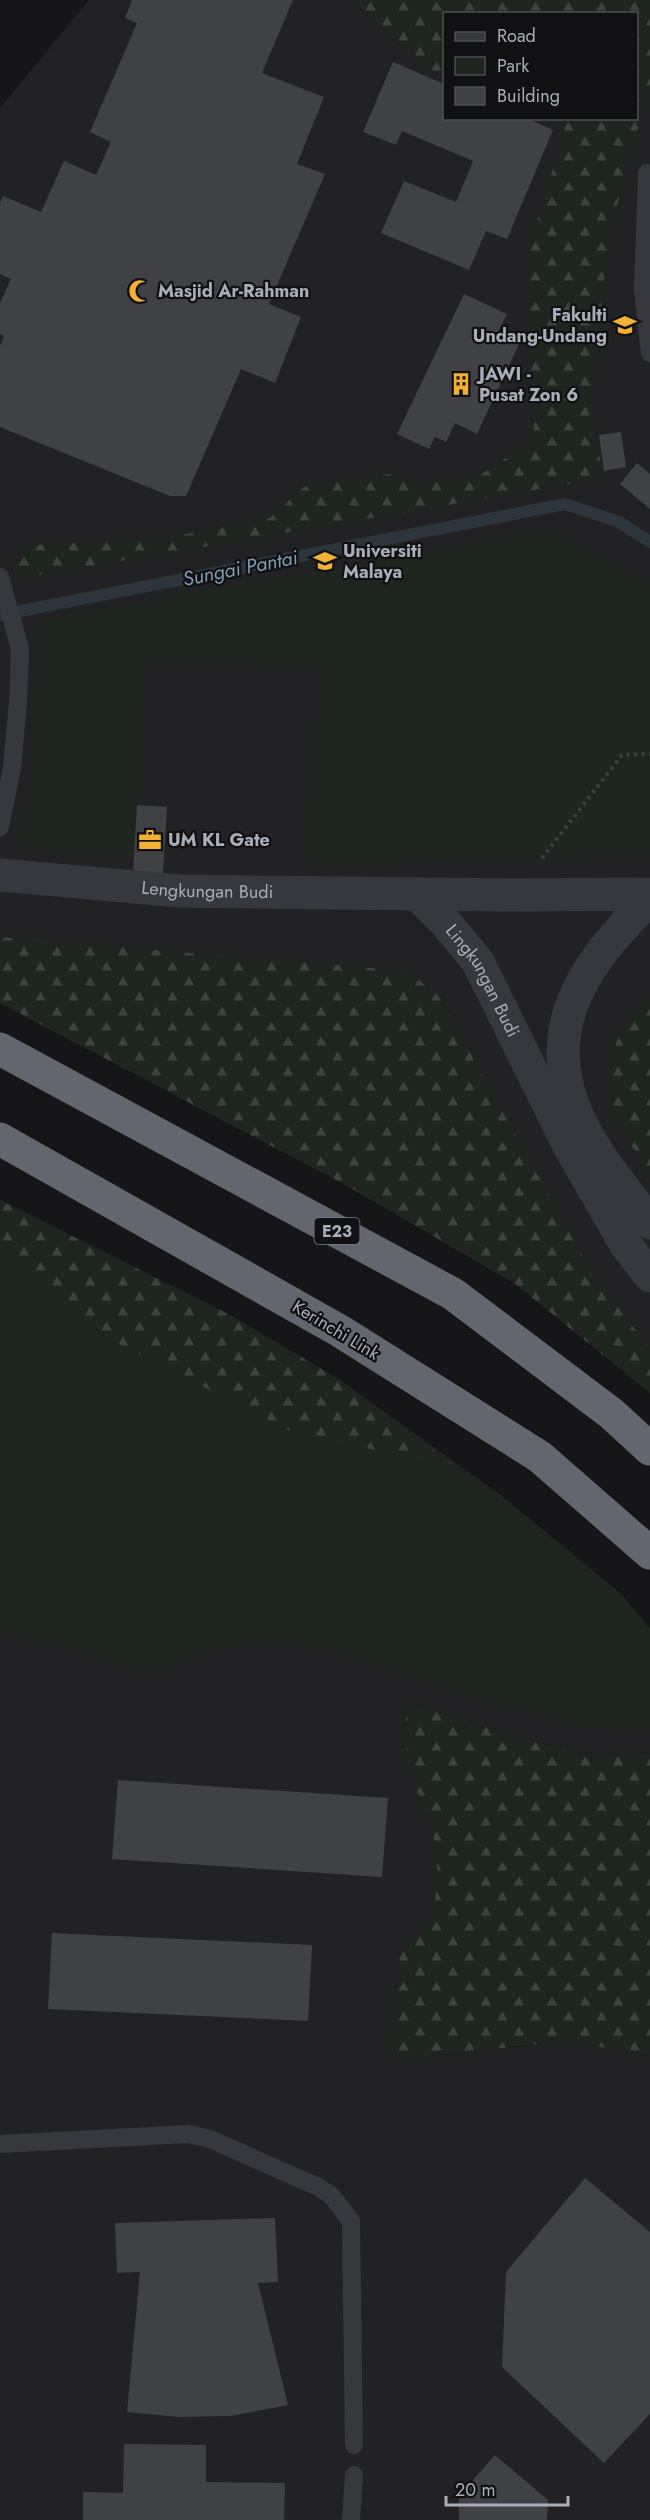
<svg xmlns="http://www.w3.org/2000/svg" width="650" height="2520" font-family="Jost,sans-serif">
	<defs>
		<pattern id="forest-firs" width="22" height="20" patternUnits="userSpaceOnUse" patternTransform="scale(1.5)"><rect width="22" height="20" fill="#1e261f"/><path d="M5 1l3.5 6h-7zM16 11l3.5 6h-7z" fill="#3c433d"/></pattern>
	</defs>
	<rect width="100%" height="100%" fill="#161618"/>
	<g fill="#222225" fill-rule="evenodd">
		<path d="M89,0H650V1393L514,1283L344,1184L0,1003V108ZM444,14H636V118H444Z"/>
		<path d="M0,1200L230,1315L340,1380L502,1496L650,1628V1753L592,1758L406,1703L407,1764L438,1850L435,1906L400,1954L390,2060L568,2041L650,2056V2520H0Z"/>
	</g>
	<g fill="#1e261f">
		<path d="M551,530L650,586V854L308,864L321,666L143,660L134,856L22,848L44,619Z"/>
		<path d="M0,1244L102,1335L300,1436L453,1464L502,1496L620,1593L650,1628V1728L573,1725L441,1686L334,1649L269,1641L211,1649L166,1668L139,1670L0,1628Z"/>
	</g>
	<g fill="url(#forest-firs)">
		<path d="M352,0H650V84L609,235L589,416L605,478L21,578L12,562L29,545L160,539L270,518L304,487L389,474L414,484L477,477L534,440L528,252L565,128L544,119L636,118V14H444V75L431,69Z"/>
		<path d="M0,937L407,971L438,995L591,1271L650,1349V1393L514,1283L344,1184L0,1003Z"/>
		<path d="M650,991V1175L608,1108L610,1062L624,1020Z"/>
		<path d="M0,1200L230,1315L340,1380L453,1464L300,1436L102,1335L0,1244Z"/>
		<path d="M406,1703L592,1758L650,1753V2056L568,2041L389,2060L400,1954L435,1906L438,1850L407,1764Z"/>
	</g>
	<g fill="none" stroke-linecap="round" stroke-linejoin="round">
		<path stroke="#2c353c" stroke-width="12" d="M0,615L565,504L619,522L650,542"/>
	</g>
	<g fill="#404145">
		<path d="M132,0H293L262,73L324,97L297,164L325,174L269,304L301,317L275,383L241,369L186,496H170L0,427V346L4,336L0,334V303L11,279L0,274V203L3,196L41,212L64,161L96,175L111,142L90,132L137,23L125,18Z"/>
		<path d="M393,62L444,84V118H526L553,130L507,239L486,231L469,270L381,233L404,181L456,202L473,161L402,131L396,145L363,132Z"/>
		<path d="M464,294L507,314L497,334L519,344L477,434L455,423L446,442L435,437L429,449L397,434Z"/>
		<path d="M621,432L626,467L604,471L599,435Z"/>
		<path d="M637,463L650,474V509L620,484Z"/>
		<path d="M137,805L167,807L163,874L133,872Z"/>
		<path d="M118,1780L388,1798L382,1877L112,1859Z"/>
		<path d="M52,1933L312,1945L308,2021L48,2009Z"/>
		<path d="M585,2178L650,2232V2414L604,2463L502,2367L506,2272Z"/>
		<path d="M275,2218L278,2282L258,2283L288,2405L231,2416L178,2417L127,2412L140,2272L117,2273L115,2223Z"/>
		<path d="M124,2444L206,2445V2482L285,2483L284,2520H83V2492L123,2493Z"/>
		<path d="M495,2455L548,2500L547,2520H459V2496Z"/>
	</g>
	<g fill="none" stroke-linecap="round" stroke-linejoin="round">
		<path stroke="#3d3f44" stroke-width="4" stroke-dasharray="3 4.5" stroke-linecap="butt" d="M542,858L622,755L650,754"/>
		<g stroke="#37383d" stroke-width="18">
			<path d="M647,173L643,290L650,353"/>
			<path d="M0,577L20,649L18,702L12,768L0,827"/>
			<path d="M0,2144L188,2134L210,2139L318,2187L331,2195L351,2221L354,2445"/>
			<path d="M351,2520L354,2475"/>
		</g>
		<g stroke="#37383d" stroke-width="33">
			<path id="s1" d="M0,875L179,891L513,895L650,894"/>
			<path id="s2" d="M417,894L446,923L478,962L569,1146L626,1245L650,1276"/>
			<path d="M650,899C581,966 534,1034 584,1129C601,1162 628,1193 650,1223"/>
		</g>
		<g stroke="#63666e" stroke-width="33">
			<path d="M0,1049L453,1294L612,1414L650,1449"/>
			<path d="M0,1139L340,1331L540,1457L650,1553"/>
		</g>
	</g>
	<defs>
		<g id="mosque-bare" transform="scale(1.8)"><path d="M3.5-4.9A6 6 0 1 0 3.5 4.9A5 5 0 1 1 3.5-4.9Z" fill="#f2b134" stroke="#111113" stroke-width="2.5" paint-order="stroke"/></g>
		<g id="university-bare" transform="scale(1.8)"><path d="M0-5L7-2L0 1L-7-2ZM-4 1L0 2.5L4 1V4Q0 6-4 4Z" fill="#f2b134" stroke="#111113" stroke-width="2.5" paint-order="stroke"/></g>
		<g id="building-bare" transform="scale(1.8)"><path d="M-4-6H4V6H1V3H-1V6H-4ZM-2.5-4.3h1.7v1.8h-1.7ZM.8-4.3h1.7v1.8H.8ZM-2.5-1h1.7V.8h-1.7ZM.8-1h1.7V.8H.8Z" fill="#f2b134" stroke="#111113" stroke-width="2.5" paint-order="stroke"/></g>
		<g id="office-bare" transform="scale(1.8)"><path d="M-6-3h4V-5.5h4V-3h4V5H-6ZM-1-4.5V-3h2v-1.5ZM-6 0V1H6V0Z" fill="#f2b134" stroke="#111113" stroke-width="2.5" paint-order="stroke"/></g>
	</defs>
	<g fill-rule="evenodd">
		<use href="#mosque-bare" x="140" y="291"/>
		<use href="#university-bare" x="625" y="325"/>
		<use href="#building-bare" x="461" y="384"/>
		<use href="#university-bare" x="325" y="561"/>
		<use href="#office-bare" x="150" y="840"/>
	</g>
	<g text-anchor="middle" stroke-width="4.5" stroke-linejoin="round" paint-order="stroke">
		<rect fill="#111113" stroke="#7b7e86" stroke-width="1.5" x="314.5" y="1218" width="45" height="26" rx="4.5"/>
		<g font-size="16" font-weight="bold" fill="#a8adb8">
			<text x="337" y="1237">E23</text>
		</g>
		<g font-size="18" font-weight="bold" fill="#a8adb8" stroke="#111113" text-anchor="start">
			<text x="158" y="297">Masjid Ar-Rahman</text>
			<text x="607" y="321" text-anchor="end">Fakulti<tspan x="607" dy="21">Undang-Undang</tspan></text>
			<text x="479" y="380">JAWI -<tspan x="479" dy="21">Pusat Zon 6</tspan></text>
			<text x="343" y="557">Universiti<tspan x="343" dy="21">Malaya</tspan></text>
			<text x="168" y="846">UM KL Gate</text>
		</g>
		<g font-size="18" fill="#a8adb8" stroke="#111113">
			<text dy="6" stroke="none"><textPath href="#s1" startOffset="208">Lengkungan Budi</textPath></text>
			<text dy="6" stroke="none"><textPath href="#s2" startOffset="110">Lingkungan Budi</textPath></text>
			<text transform="translate(336 1330) rotate(31)" y="6">Kerinchi Link</text>
		</g>
		<g font-size="20" font-style="italic" fill="#7f9bb3" stroke="#111113">
			<text transform="translate(240 568) rotate(-11)" y="7">Sungai Pantai</text>
		</g>
	</g>
	<rect x="443" y="12" width="195" height="108" fill="#111113" stroke="#4d4f55" stroke-width="1.5"/>
	<rect x="455" y="32" width="30" height="9" fill="#37383d" stroke="#4d4f55" stroke-width="1.5"/>
	<text x="497" y="42" font-size="18" fill="#a8adb8">Road</text>
	<rect x="455" y="57" width="30" height="18" fill="#1e261f" stroke="#4d4f55" stroke-width="1.5"/>
	<text x="497" y="72" font-size="18" fill="#a8adb8">Park</text>
	<rect x="455" y="87" width="30" height="18" fill="#404145" stroke="#4d4f55" stroke-width="1.5"/>
	<text x="497" y="102" font-size="18" fill="#a8adb8">Building</text>
	<path d="M446 2496v9h122v-9" fill="none" stroke="#a8adb8" stroke-width="3"/>
	<text x="455" y="2496" font-size="18" fill="#a8adb8" stroke="#111113" stroke-width="4.5" paint-order="stroke">20 m</text>
</svg>
